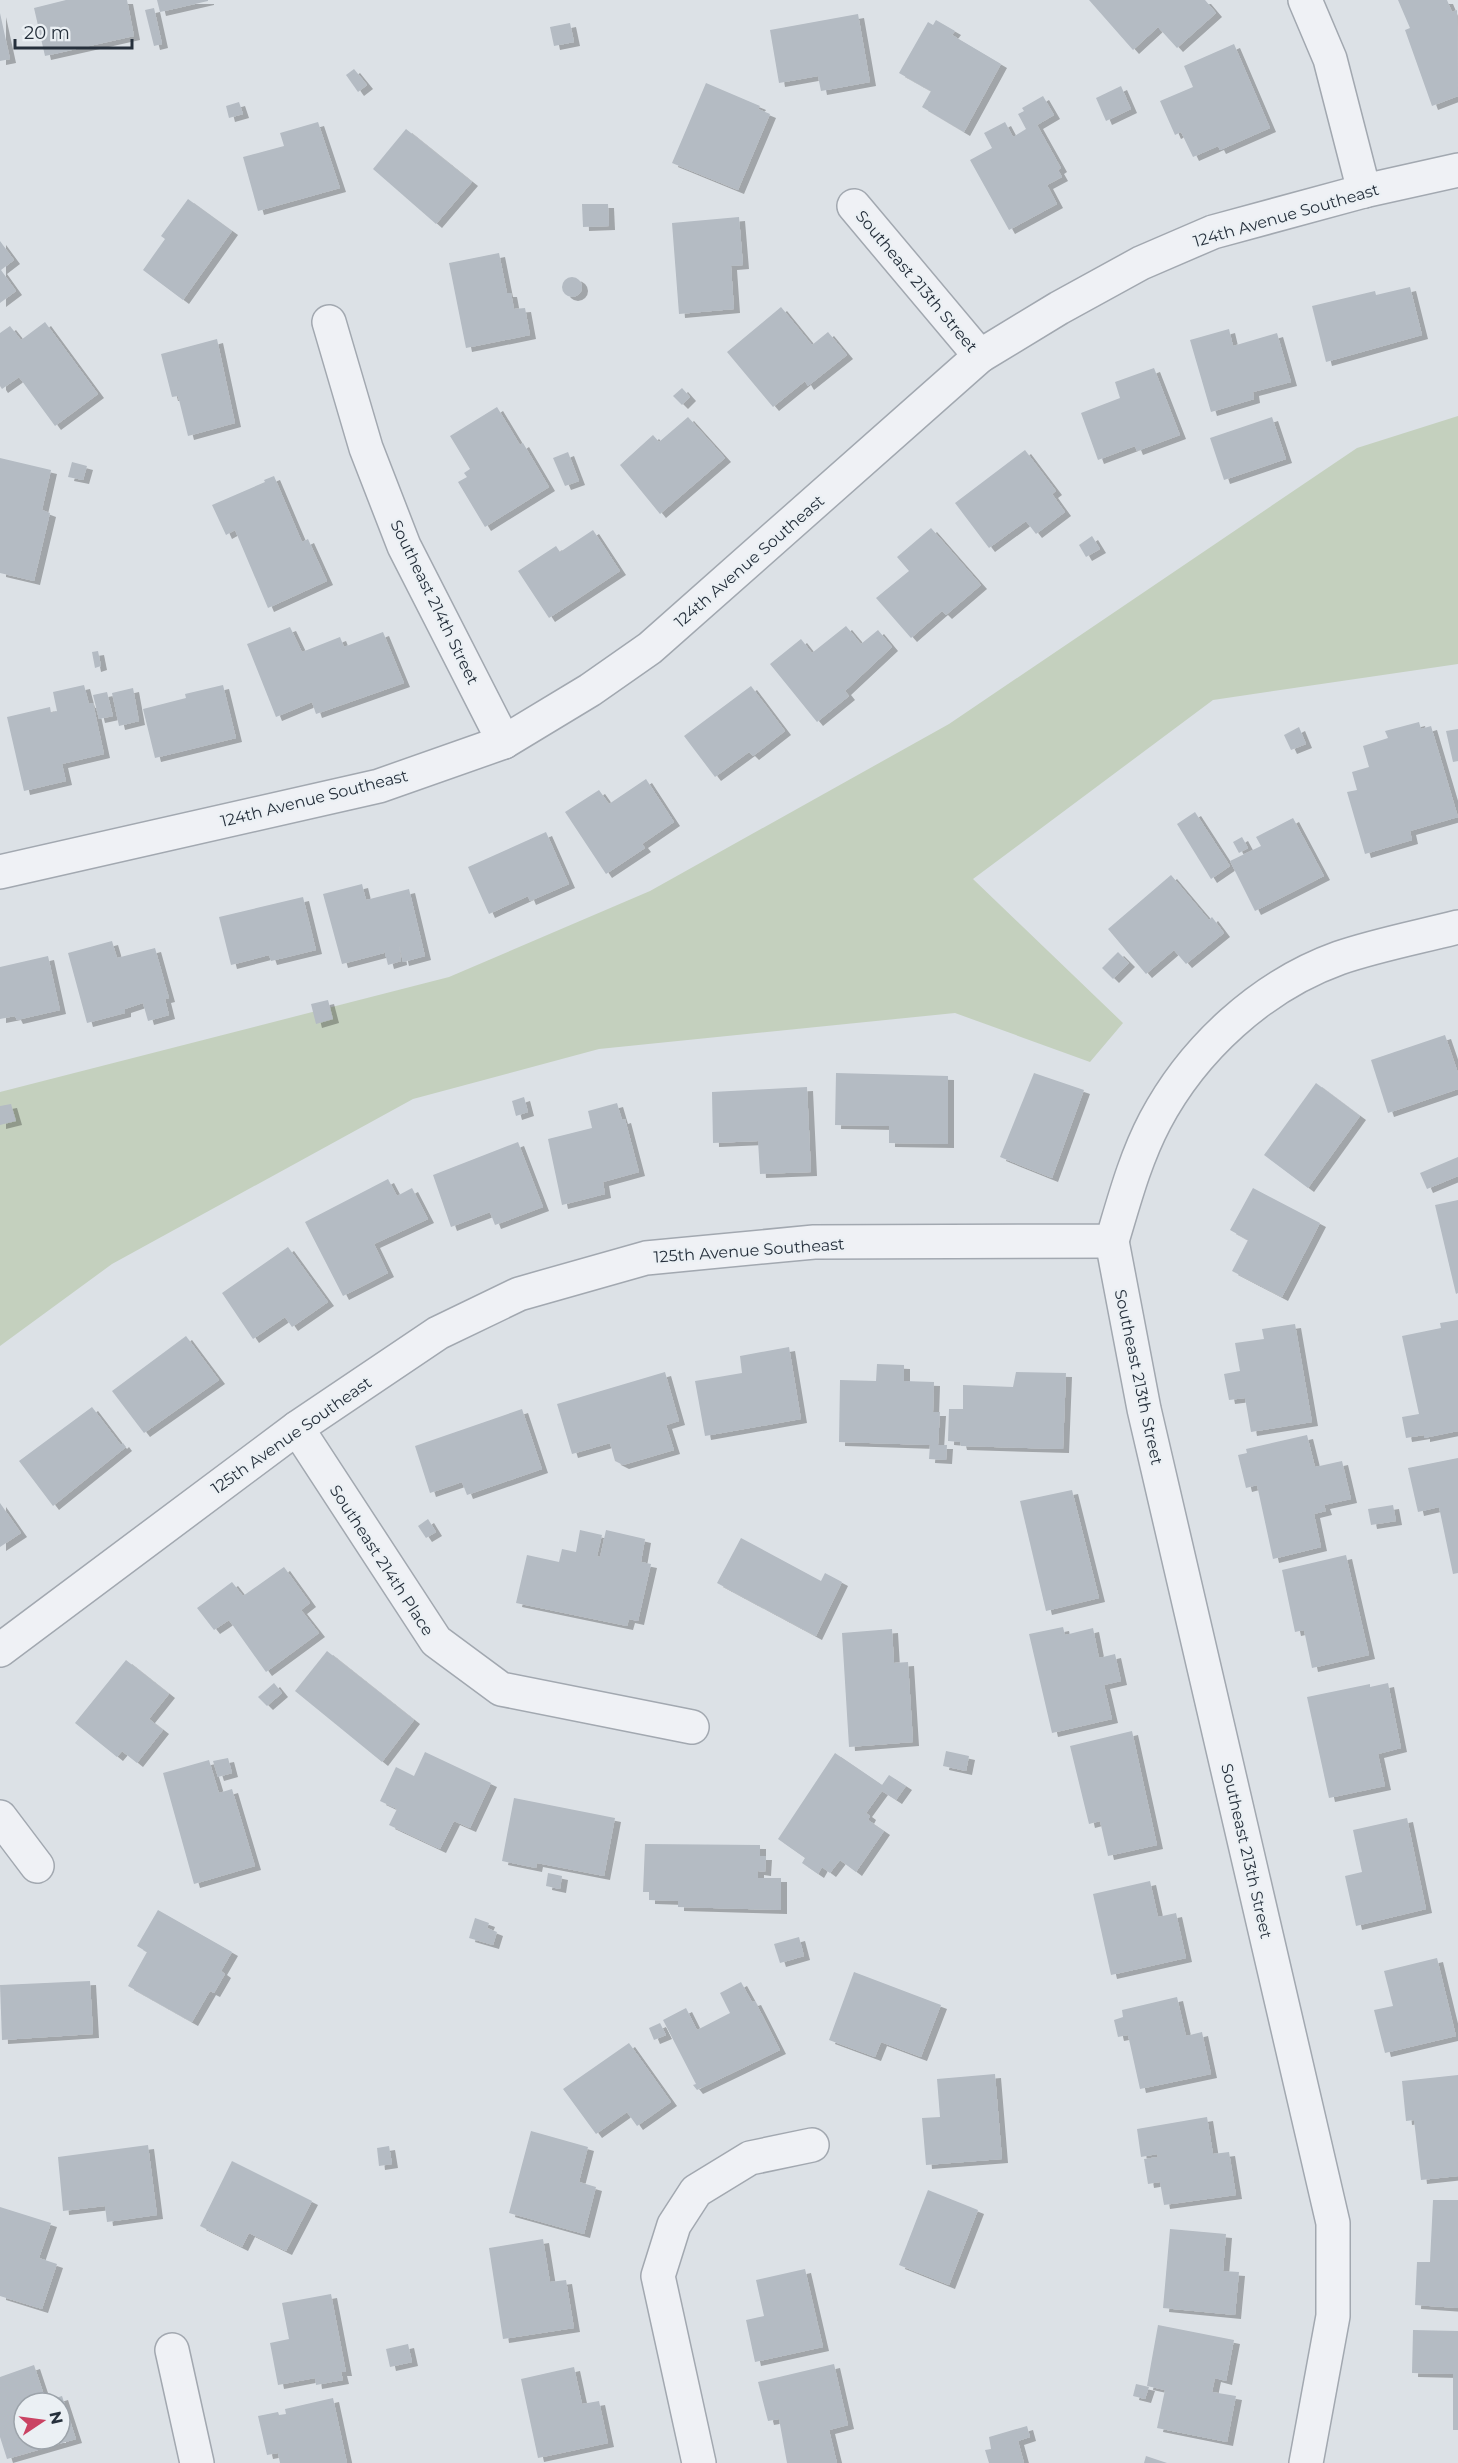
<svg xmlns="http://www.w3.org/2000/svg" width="1458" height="2463" font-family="Montserrat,sans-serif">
	<defs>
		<filter id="shadow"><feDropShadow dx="6" dy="4" stdDeviation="0" flood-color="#0004"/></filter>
	</defs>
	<rect width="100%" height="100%" fill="#dce1e6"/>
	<path fill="#c4d0be" d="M1458,416V664L1213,700L973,879L1123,1023L1090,1062L955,1013L599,1049L413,1099L112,1264L0,1346V1092L449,977L650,891L949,724L1357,448Z"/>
	<g fill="#b4bbc3" fill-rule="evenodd" filter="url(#shadow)">
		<path d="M66,0H127L134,36L45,56L34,8Z"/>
		<path d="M157,0H208V1L160,12Z"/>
		<path d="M1089,0H1205L1216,13L1177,48L1158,27L1133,50Z"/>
		<path d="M1398,0H1447L1452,12L1457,10L1458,96L1432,106L1405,30L1410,28Z"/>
		<path d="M154,8L162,44L154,46L145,10Z"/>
		<path d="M0,13L10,59L0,61Z"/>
		<path d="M858,14L870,82L821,91L818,76L779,83L770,30Z"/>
		<path d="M936,20L955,31L952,35L1001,64L964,132L922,107L931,91L899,73L928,22L933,25Z"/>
		<path d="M570,23L574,42L554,46L550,27Z"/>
		<path d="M1234,44L1270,128L1220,150L1218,146L1193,157L1181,132L1175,135L1160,101L1193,87L1184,66Z"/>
		<path d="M354,69L367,85L358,92L346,75Z"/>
		<path d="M706,83L760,106L758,109L770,114L738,190L672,163Z"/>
		<path d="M1121,86L1131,109L1106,121L1096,98Z"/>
		<path d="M1043,96L1054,115L1037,125L1061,168L1058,170L1062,177L1047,185L1057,204L1009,230L970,160L992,148L984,133L1005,122L1013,137L1026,129L1018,114L1024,111L1022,108Z"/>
		<path d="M239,102L243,114L229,118L226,106Z"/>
		<path d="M318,122L340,188L258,211L243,157L284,146L280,133Z"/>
		<path d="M406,129L472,182L436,224L373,169Z"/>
		<path d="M188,199L232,231L183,300L143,270L165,239L161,236Z"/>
		<path d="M582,204H608L609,226L583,227Z"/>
		<path d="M739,217L743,265L731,266L734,309L679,314L672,223Z"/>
		<path d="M0,241L14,260L1,270L16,291L0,303Z"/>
		<path d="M499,253L507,293H511L514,309L525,308L530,335L466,348L449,263Z"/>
		<circle cx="572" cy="287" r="10"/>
		<path d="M1410,287L1422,335L1326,362L1312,306L1375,291L1376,295Z"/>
		<path d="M781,307L812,345L828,332L847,355L808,386L805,381L773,407L727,352Z"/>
		<path d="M45,322L98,394L55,426L19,377L2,389L0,386V333L10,326L21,340Z"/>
		<path d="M1229,329L1233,346L1277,333L1291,382L1253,392L1254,399L1211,412L1190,340Z"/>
		<path d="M217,339L235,423L188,436L178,396L172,397L161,354Z"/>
		<path d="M1154,368L1180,435L1137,451L1135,446L1098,460L1081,413L1120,398L1115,382Z"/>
		<path d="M682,388L690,397L682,405L673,396Z"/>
		<path d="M497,407L520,445L523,443L549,487L485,527L458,482L467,477L464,473L470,469L450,436Z"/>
		<path d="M688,417L725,458L660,514L620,465L653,435L659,442Z"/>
		<path d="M1272,417L1286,459L1224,480L1210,438Z"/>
		<path d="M1025,450L1056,491L1052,494L1065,512L1036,534L1026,521L989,548L955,503Z"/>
		<path d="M568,452L579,481L565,486L553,458Z"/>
		<path d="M0,458L51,470L42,510L50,513L34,581L0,573Z"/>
		<path d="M72,462L87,466L83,480L68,477Z"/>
		<path d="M274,476L302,542L308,539L327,581L268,608L235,530L226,535L212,505L265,482L264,480Z"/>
		<path d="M931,528L981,585L946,615L942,611L911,638L876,598L909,571L897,557Z"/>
		<path d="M593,530L620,571L549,618L518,571L556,546L560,552Z"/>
		<path d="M1092,536L1100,549L1086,557L1079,545Z"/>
		<path d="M846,626L861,644L878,630L892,647L845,691L849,696L817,722L770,664L801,639L812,653Z"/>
		<path d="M290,627L302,652L340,637L344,647L383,632L404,683L316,714L312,702L276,717L247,644Z"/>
		<path d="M98,651L101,666L95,668L92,652Z"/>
		<path d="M84,685L89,704L93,703L104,754L62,764L66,781L24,791L7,717L50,707L51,713L57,711L53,692Z"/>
		<path d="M223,685L236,738L155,758L143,709L186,698L185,694Z"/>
		<path d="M751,686L785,731L753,756L749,752L715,777L684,736Z"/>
		<path d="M133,688L139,721L119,726L112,693Z"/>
		<path d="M107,692L113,716L99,719L93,695Z"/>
		<path d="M1419,722L1421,729L1431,726L1458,817L1410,831L1412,840L1365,854L1347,792L1357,790L1352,772L1369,767L1363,746L1388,738L1385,731Z"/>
		<path d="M1299,727L1306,744L1291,750L1284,735Z"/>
		<path d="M1458,729V761L1453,762L1446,731Z"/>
		<path d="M646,779L674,822L642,844L645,848L606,874L565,812L599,790L609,804Z"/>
		<path d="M1195,812L1230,866L1211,879L1177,824Z"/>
		<path d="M1293,818L1324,876L1255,911L1230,861L1261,846L1256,837Z"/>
		<path d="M546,832L569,884L530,901L528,896L489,914L468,867Z"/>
		<path d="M1242,837L1248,848L1239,853L1233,842Z"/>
		<path d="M1171,875L1209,920L1212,917L1224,933L1186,964L1174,950L1146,974L1108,929Z"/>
		<path d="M362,884L366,900L409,889L425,956L403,962L399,945L401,961L388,965L384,949V953L342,964L323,894Z"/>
		<path d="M303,897L316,950L271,961L269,955L231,965L219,917Z"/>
		<path d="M112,941L117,958L155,948L169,998L165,999L169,1015L148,1021L143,1003L125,1009V1013L87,1023L68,953Z"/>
		<path d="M1118,952L1129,963L1113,979L1102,968Z"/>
		<path d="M48,956L60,1010L17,1020L15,1016L0,1019V967Z"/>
		<path d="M328,1000L333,1019L316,1024L311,1004Z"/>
		<path d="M1445,1035L1458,1073V1089L1388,1113L1371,1060Z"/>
		<path d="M836,1073L948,1076V1144L889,1143V1126L835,1125Z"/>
		<path d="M1034,1073L1084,1090L1052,1178L1000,1157Z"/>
		<path d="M1316,1083L1360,1116L1308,1188L1264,1155Z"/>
		<path d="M807,1087L811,1172L760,1174L758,1141L713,1143L712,1092Z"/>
		<path d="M524,1097L528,1112L516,1116L512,1101Z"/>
		<path d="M617,1103L622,1120L625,1119L639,1172L603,1182L605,1194L562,1205L548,1139L592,1128L588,1111Z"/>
		<path d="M11,1104L16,1121L0,1125V1106Z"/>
		<path d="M518,1142L543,1207L495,1225L490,1212L451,1227L433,1175Z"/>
		<path d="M1458,1157V1176L1427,1189L1420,1173Z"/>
		<path d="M388,1179L397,1196L412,1188L428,1219L374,1244L388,1273L343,1296L305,1222Z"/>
		<path d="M1253,1188L1320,1223L1282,1297L1232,1271L1248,1240L1230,1230Z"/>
		<path d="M1458,1200V1293L1456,1294L1435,1205Z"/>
		<path d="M288,1247L328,1302L292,1327L285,1317L253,1339L222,1293Z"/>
		<path d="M1458,1320V1431L1424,1438V1435L1406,1438L1402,1417L1419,1414L1402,1336L1441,1328L1440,1323Z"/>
		<path d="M1295,1324L1312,1422L1251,1432L1245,1398L1229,1400L1224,1374L1240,1371L1235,1343L1264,1339L1262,1329Z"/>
		<path d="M186,1336L219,1380L144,1433L112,1391Z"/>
		<path d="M789,1347L801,1419L705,1436L695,1381L742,1373L740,1356Z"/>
		<path d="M877,1364L904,1365V1381L934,1382L933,1412H940L938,1445H947L946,1460L929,1459L930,1445L839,1442L840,1380L876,1381Z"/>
		<path d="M665,1372L679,1421L666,1425L674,1450L623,1465L615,1461L610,1443L572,1454L557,1404Z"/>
		<path d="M1016,1372L1066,1373L1063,1449L961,1446L960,1442L948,1441L949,1409H963V1385L1013,1387Z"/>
		<path d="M92,1407L121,1445L123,1443L126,1447L53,1506L19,1461Z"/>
		<path d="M522,1409L542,1469L467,1495L462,1482L430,1493L415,1446Z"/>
		<path d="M1307,1435L1315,1467L1342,1461L1351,1499L1324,1505L1326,1511L1314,1514L1321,1547L1273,1559L1257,1485L1246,1488L1238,1455L1247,1453L1246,1449Z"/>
		<path d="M1458,1458V1573L1453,1574L1439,1507L1418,1512L1408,1468Z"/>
		<path d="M1072,1490L1099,1598L1046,1611L1020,1501Z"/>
		<path d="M0,1503L21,1533L0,1547Z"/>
		<path d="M1393,1505L1396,1521L1371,1525L1368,1509Z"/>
		<path d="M428,1519L436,1532L426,1538L418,1526Z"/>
		<path d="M580,1530L602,1535L597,1556L600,1557L606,1530L645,1539L641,1562L651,1564L638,1621L629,1619L627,1626L516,1603L527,1555L559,1562L562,1549L576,1552Z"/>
		<path d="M741,1538L821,1581L825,1573L842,1582L816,1636L717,1583Z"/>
		<path d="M1346,1555L1369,1655L1312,1668L1304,1630L1295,1632L1282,1570Z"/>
		<path d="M284,1567L310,1603L301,1610L319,1633L266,1672L229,1620L214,1630L197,1608L232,1582L243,1596Z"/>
		<path d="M1063,1627L1065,1635L1093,1628L1099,1658L1115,1654L1121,1681L1104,1685L1112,1719L1052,1733L1029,1634Z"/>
		<path d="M892,1629L894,1663L908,1662L913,1742L849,1747L842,1633Z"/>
		<path d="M327,1651L414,1720L382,1762L295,1691Z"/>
		<path d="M126,1660L169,1694L149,1719L163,1730L137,1763L122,1751L117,1757L75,1723Z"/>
		<path d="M274,1683L282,1693L267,1706L258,1697Z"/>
		<path d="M1388,1683L1401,1748L1378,1754L1385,1786L1329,1798L1307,1697L1370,1684V1687Z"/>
		<path d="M1132,1731L1157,1845L1108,1856L1100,1821L1089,1824L1070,1746Z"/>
		<path d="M946,1751L969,1756L966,1771L943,1766Z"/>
		<path d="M425,1752L491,1783L470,1828L454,1821L440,1849L389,1825L397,1809L380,1801L396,1767L414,1776Z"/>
		<path d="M835,1753L882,1785L889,1775L906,1786L896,1800L882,1791L866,1813L870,1816L868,1820L884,1831L856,1872L840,1860L830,1873L822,1867L818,1874L802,1863L805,1858L778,1839Z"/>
		<path d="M228,1758L232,1773L218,1777L213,1761Z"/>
		<path d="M209,1760L219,1793L232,1789L255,1866L194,1884L163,1773Z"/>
		<path d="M514,1798L615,1818L604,1876L537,1863L536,1868L502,1861Z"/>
		<path d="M1407,1818L1426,1909L1356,1926L1345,1876L1362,1872L1353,1830Z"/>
		<path d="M645,1844L760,1845V1856H766L765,1872L758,1871V1878H781V1910L678,1907V1901L649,1900V1892H643Z"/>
		<path d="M548,1873L562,1876L560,1889L546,1886Z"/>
		<path d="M1150,1881L1158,1917L1176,1913L1186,1958L1111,1975L1093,1894Z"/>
		<path d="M158,1910L232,1952L221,1971L225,1974L214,1993L210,1991L192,2022L128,1986L147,1952L137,1946Z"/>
		<path d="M475,1918L489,1923L487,1928L497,1932L493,1945L469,1938Z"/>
		<path d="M799,1937L804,1956L780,1963L774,1944Z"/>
		<path d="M1437,1958L1456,2036L1385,2053L1374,2010L1393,2006L1384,1971Z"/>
		<path d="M854,1972L941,2005L921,2057L881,2042L875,2057L829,2040Z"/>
		<path d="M90,1981L93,2034L2,2040L0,1985Z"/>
		<path d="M741,1982L752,2002L755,2001L780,2050L697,2090L693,2085L696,2084L663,2020L686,2008L697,2030L730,2013L720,1993Z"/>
		<path d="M1177,1997L1186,2036L1202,2032L1211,2074L1140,2089L1128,2035L1118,2037L1114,2020L1123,2017L1122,2010Z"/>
		<path d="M660,2023L666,2035L654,2040L649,2028Z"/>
		<path d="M629,2043L671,2102L637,2126L627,2112L596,2134L563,2089Z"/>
		<path d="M995,2074L1002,2159L926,2165L922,2118L940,2117L937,2079Z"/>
		<path d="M1458,2075V2176L1421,2180L1414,2120L1406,2121L1402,2081Z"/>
		<path d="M1207,2117L1213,2154L1229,2152L1236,2195L1164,2205L1160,2182L1148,2184L1144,2159L1158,2157L1157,2154L1141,2157L1137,2129Z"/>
		<path d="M531,2131L588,2147L579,2182L596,2187L584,2234L509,2213Z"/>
		<path d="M148,2145L157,2215L107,2222L105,2206L63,2211L58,2157Z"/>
		<path d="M389,2146L392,2164L379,2166L377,2148Z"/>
		<path d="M232,2161L312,2201L286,2251L249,2233L242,2247L200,2226Z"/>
		<path d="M928,2190L978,2210L949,2285L899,2265Z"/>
		<path d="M1433,2200H1458V2308L1415,2305L1417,2262H1430Z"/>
		<path d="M0,2207L51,2223L39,2258L57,2264L42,2309L0,2296Z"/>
		<path d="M1170,2229L1226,2234L1223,2271L1239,2272L1235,2315L1163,2308Z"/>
		<path d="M543,2239L550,2282L566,2280L574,2328L503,2339L489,2248Z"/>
		<path d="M805,2269L823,2347L755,2362L746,2320L764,2316L756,2280Z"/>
		<path d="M331,2294L346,2372H341L343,2380L316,2385L315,2378L278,2385L270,2343L289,2339L282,2303Z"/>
		<path d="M1158,2325L1234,2340L1226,2381L1215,2378L1212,2392L1236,2396L1227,2442L1157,2428L1165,2390L1147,2386Z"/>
		<path d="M1413,2330L1458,2331V2430H1453V2374L1412,2373Z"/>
		<path d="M408,2344L412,2362L390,2367L386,2349Z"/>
		<path d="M834,2364L848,2425L829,2430L837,2463H787L779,2419L768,2421L758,2382Z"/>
		<path d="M34,2365L46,2401L62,2396L76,2439L7,2459L0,2437V2377ZM24,2403H60V2439H24Z"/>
		<path d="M574,2367L582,2404L599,2401L608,2443L538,2458L521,2379Z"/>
		<path d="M1136,2384L1149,2387L1145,2399L1133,2396Z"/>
		<path d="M333,2398L347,2463H280L278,2453L267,2455L258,2416L278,2412L279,2415L286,2414L285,2409Z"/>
		<path d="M1027,2426L1030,2437L1018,2441L1024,2463H989L985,2450L991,2449L989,2437Z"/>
		<path d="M1146,2456L1167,2463H1144Z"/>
	</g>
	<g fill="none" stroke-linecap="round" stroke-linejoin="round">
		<g stroke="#a2a8b0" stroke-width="36">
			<g id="minor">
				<path d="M1305,0L1330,59L1364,191"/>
				<path d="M854,206L980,356"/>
				<path d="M329,322L366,448L404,546L504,742"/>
				<path d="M0,872L379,786L504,742L590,690L650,648L980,356L1059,308L1141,263L1213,232L1364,191L1458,170"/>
				<path d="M1112,1241L1144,1409L1333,2223V2316L1306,2463"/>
				<path d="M297,1428L436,1641L501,1689L692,1727"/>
				<path d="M0,1650L297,1428L438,1333L519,1294L646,1258L814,1242L1112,1241C1124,1201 1135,1159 1155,1121C1193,1049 1261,986 1339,958C1377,945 1419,937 1458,927"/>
				<path d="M0,1817L37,1866"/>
				<path d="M172,2350L197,2463"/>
				<path d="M699,2463L658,2276L674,2225L696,2191L750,2158L812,2145"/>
			</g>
		</g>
		<use href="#minor" stroke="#eff1f5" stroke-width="33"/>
	</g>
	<g text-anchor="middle" stroke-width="4.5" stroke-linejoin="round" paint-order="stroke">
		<g font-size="16" fill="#26303c" stroke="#ebf0f4">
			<text transform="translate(1286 215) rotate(-16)" y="6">124th Avenue Southeast</text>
			<text transform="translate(917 281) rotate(50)" y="6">Southeast 213th Street</text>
			<text transform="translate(749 561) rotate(-41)" y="6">124th Avenue Southeast</text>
			<text transform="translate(435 602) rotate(64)" y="6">Southeast 214th Street</text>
			<text transform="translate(314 798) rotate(-14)" y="6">124th Avenue Southeast</text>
			<text transform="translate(749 1250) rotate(-4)" y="6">125th Avenue Southeast</text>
			<text transform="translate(1139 1377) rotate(78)" y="6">Southeast 213th Street</text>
			<text transform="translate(291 1435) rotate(-35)" y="6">125th Avenue Southeast</text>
			<text transform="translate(382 1560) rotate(57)" y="6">Southeast 214th Place</text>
			<text transform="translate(1247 1851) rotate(77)" y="6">Southeast 213th Street</text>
		</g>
	</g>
	<g transform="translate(42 2421) rotate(77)"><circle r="28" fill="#ebf0f4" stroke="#9ca3aa" stroke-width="1.5"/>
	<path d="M0-4.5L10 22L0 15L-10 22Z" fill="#ca4363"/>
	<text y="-9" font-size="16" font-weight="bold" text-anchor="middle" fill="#26303c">N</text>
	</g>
	<path d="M15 39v9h117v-9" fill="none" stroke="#26303c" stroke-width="3"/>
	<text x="24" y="39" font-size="18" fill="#26303c" stroke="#ebf0f4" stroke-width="4.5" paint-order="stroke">20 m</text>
</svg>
